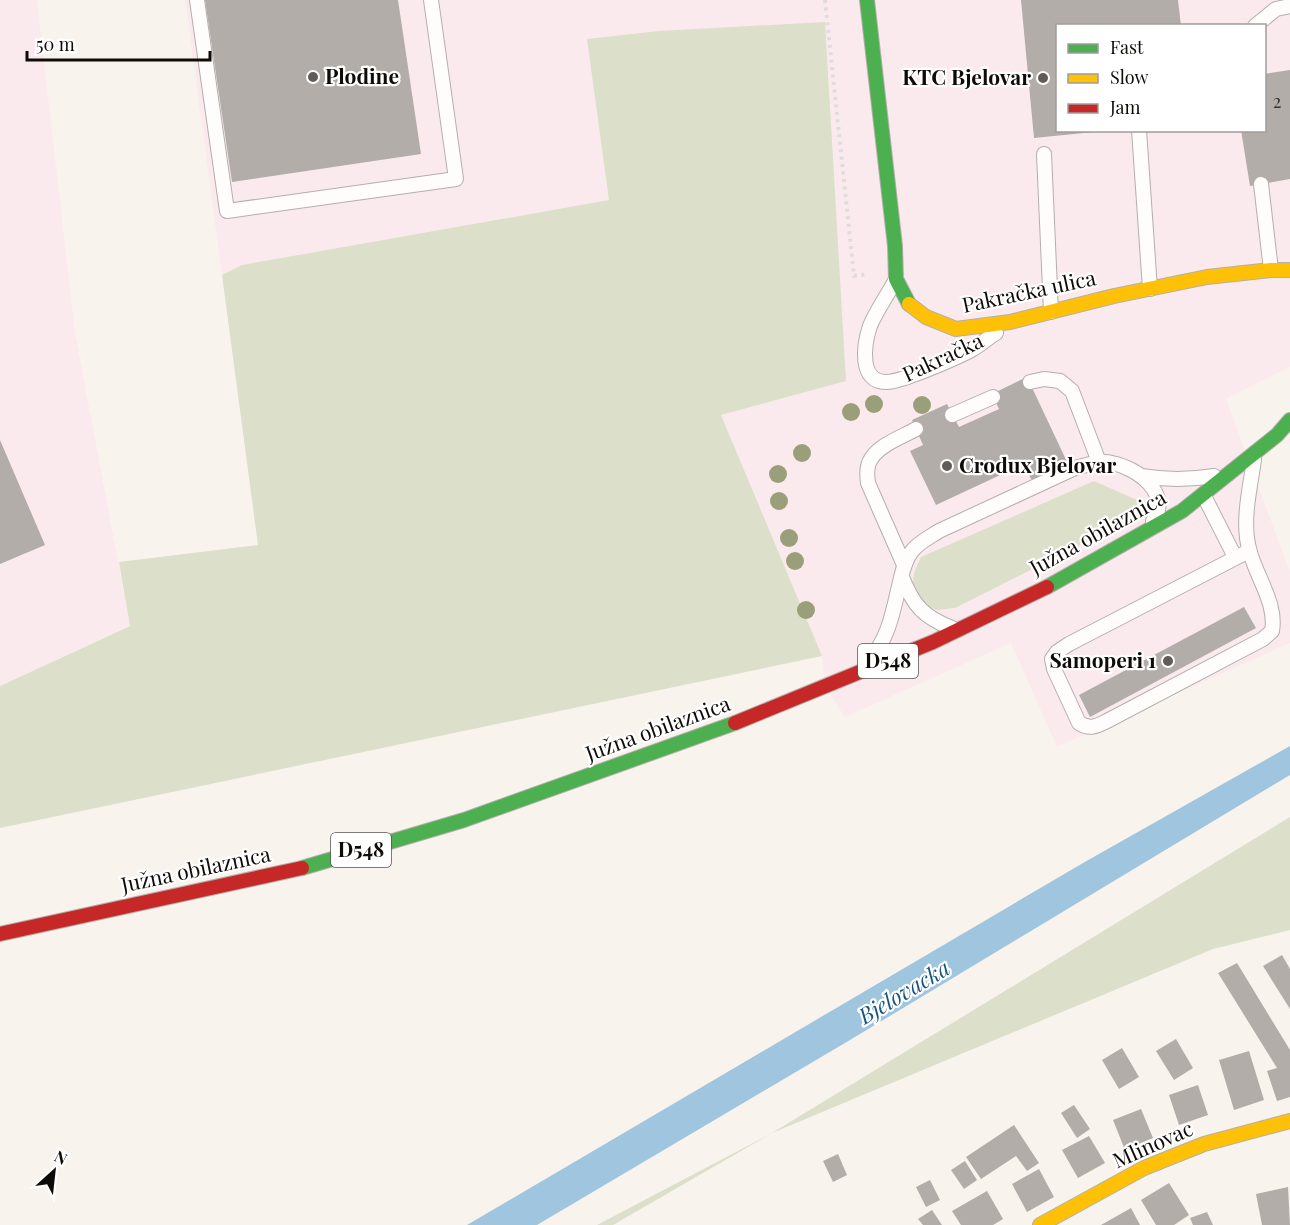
<svg xmlns="http://www.w3.org/2000/svg" width="1290" height="1225" font-family="'Playfair Display',serif">
	<rect width="100%" height="100%" fill="#f9f3ee"/>
	<g fill="#fbeaed" fill-rule="evenodd">
		<path d="M0,0H37L75,332L130,625L0,686Z"/>
		<path d="M185,0H1290V367L1226,399L1290,572V643L1057,747L1011,643L845,717L825,687L822,656L721,415L609,200L242,265L222,275ZM1058,26H1264V130H1058Z"/>
	</g>
	<g fill="#dcdfc9">
		<path d="M825,22L846,381L721,415L822,656L0,828V686L130,626L119,562L258,545L222,275L242,265L609,200L587,39L659,31Z"/>
		<path d="M1094,481L1137,500L1140,506V515L955,608L937,610L924,605C910,583 910,581 921,557Z"/>
		<path d="M1290,817V930L1213,949L772,1133L613,1225H597L772,1133Z"/>
	</g>
	<path fill="#a0c5df" d="M1290,746V775L850,1040L537,1225H467L1083,863Z"/>
	<g fill="#b2ada8">
		<path d="M205,0H398L421,154L232,182Z"/>
		<path d="M1021,0H1178L1181,26H1058V130H1094V132L1034,138Z"/>
		<path d="M1290,70V179L1250,186L1241,130H1264V74Z"/>
		<path d="M1027,377L1069,466L1033,483L1024,464L936,505L910,451L923,445L912,420L947,404L959,427L999,409L992,394Z"/>
		<path d="M0,440L45,545L0,564Z"/>
		<path d="M1244,607L1256,628L1090,717L1079,695Z"/>
		<path d="M1282,955L1290,969V1009L1263,966Z"/>
		<path d="M1237,963L1290,1050V1097L1277,1101L1267,1071L1277,1068L1218,973Z"/>
		<path d="M1176,1039L1193,1068L1174,1080L1156,1051Z"/>
		<path d="M1122,1048L1139,1077L1119,1089L1102,1060Z"/>
		<path d="M1249,1051L1264,1100L1234,1110L1219,1060Z"/>
		<path d="M1198,1085L1208,1115L1179,1125L1169,1095Z"/>
		<path d="M1074,1105L1090,1129L1077,1138L1061,1113Z"/>
		<path d="M1141,1109L1153,1138L1125,1150L1113,1120Z"/>
		<path d="M1014,1125L1039,1163L1027,1171L1016,1156L981,1179L966,1157Z"/>
		<path d="M1089,1136L1105,1163L1078,1178L1062,1150Z"/>
		<path d="M838,1154L847,1175L833,1182L823,1161Z"/>
		<path d="M965,1161L977,1180L964,1189L951,1170Z"/>
		<path d="M1039,1169L1054,1197L1027,1212L1012,1184Z"/>
		<path d="M930,1180L940,1200L926,1207L916,1187Z"/>
		<path d="M1169,1183L1189,1215L1174,1225H1156L1141,1200Z"/>
		<path d="M1288,1187L1290,1225H1262L1256,1194Z"/>
		<path d="M987,1191L1003,1219L993,1225H961L952,1211Z"/>
		<path d="M1131,1208L1140,1225H1101Z"/>
		<path d="M932,1210L942,1225H923L918,1219Z"/>
		<path d="M1207,1212L1213,1225H1193L1190,1218Z"/>
	</g>
	<g fill="none" stroke-linecap="round" stroke-linejoin="round">
		<g stroke="#b4afab" stroke-width="16">
			<g id="lane">
				<path d="M197,0L227,211L456,179L431,0"/>
				<path d="M1255,26L1276,9L1290,6"/>
				<path d="M1139,130L1150,289"/>
				<path d="M1044,154L1051,312"/>
				<path d="M1261,184L1271,270"/>
				<path d="M895,281C887,296 876,311 870,326C864,344 858,383 887,382C901,382 959,357 973,349C981,344 988,338 996,333"/>
				<path d="M1030,382L1044,379L1060,381L1072,391L1099,462"/>
				<path d="M952,415L993,397"/>
				<path d="M1141,476C1166,480 1189,480 1214,476"/>
				<path d="M1204,496L1235,557"/>
				<path d="M1249,551L1069,644L1057,652L1052,659L1054,669L1079,723C1090,730 1097,726 1107,721L1263,639L1272,631C1277,604 1257,578 1250,552C1241,523 1250,489 1254,460"/>
				<path d="M904,565L868,483C867,476 866,466 871,459C879,445 902,437 916,429"/>
				<path d="M902,577C913,605 923,617 952,628"/>
				<path d="M869,660C888,640 893,612 899,586C902,574 904,561 912,551C919,542 930,537 939,531L1075,468C1087,465 1100,460 1112,463C1138,468 1172,494 1153,521"/>
			</g>
		</g>
		<g stroke="#b4afab" stroke-width="16">
			<g id="fast">
				<path d="M867,0L895,246L896,279L909,304"/>
				<path d="M1047,587L1182,511L1277,435L1290,420"/>
				<path d="M302,868L464,820L735,723"/>
			</g>
		</g>
		<g stroke="#b4afab" stroke-width="16">
			<g id="slow">
				<path d="M909,304L926,317L956,329L1010,322L1114,296L1207,277L1271,270H1290"/>
				<path d="M1040,1225L1144,1168L1204,1144L1290,1121"/>
			</g>
		</g>
		<g stroke="#b4afab" stroke-width="16">
			<g id="jam">
				<path d="M735,723L933,642L1047,587"/>
				<path d="M0,934L302,868"/>
			</g>
		</g>
		<path stroke="#dfdcda" stroke-width="4" stroke-dasharray="3 4.5" stroke-linecap="butt" d="M825,0L854,276L868,274"/>
		<use href="#lane" stroke="#fefdfc" stroke-width="14"/>
		<use href="#fast" stroke="#4caf50" stroke-width="14"/>
		<use href="#slow" stroke="#ffc107" stroke-width="14"/>
		<use href="#jam" stroke="#c62828" stroke-width="14"/>
	</g>
	<g fill="#9a9f79">
		<circle cx="874" cy="404" r="9"/>
		<circle cx="922" cy="405" r="9"/>
		<circle cx="851" cy="412" r="9"/>
		<circle cx="802" cy="453" r="9"/>
		<circle cx="778" cy="474" r="9"/>
		<circle cx="779" cy="501" r="9"/>
		<circle cx="789" cy="538" r="9"/>
		<circle cx="795" cy="561" r="9"/>
		<circle cx="806" cy="610" r="9"/>
	</g>
	<g fill="#615c58" stroke="#fff" stroke-width="2">
		<circle cx="313" cy="77" r="6"/>
		<circle cx="1043" cy="78" r="6"/>
		<circle cx="947" cy="466" r="6"/>
		<circle cx="1168" cy="661" r="6"/>
	</g>
	<g text-anchor="middle" stroke-width="4.5" stroke-linejoin="round" paint-order="stroke">
		<g font-size="18" fill="#38342f">
			<text x="1277" y="108">2</text>
		</g>
		<g fill="#fff" stroke="#575451" stroke-width="1.5">
			<rect x="858" y="644" width="60" height="34" rx="4.5"/>
			<rect x="331" y="833" width="60" height="34" rx="4.5"/>
		</g>
		<g font-size="20" font-weight="bold" fill="#0f0b07">
			<text x="888" y="668">D548</text>
			<text x="361" y="857">D548</text>
		</g>
		<g font-size="21" font-weight="bold" fill="#0f0b07" stroke="#fff" text-anchor="start">
			<text x="325" y="84">Plodine</text>
			<text x="1031" y="85" text-anchor="end">KTC Bjelovar</text>
			<text x="959" y="473">Crodux Bjelovar</text>
			<text x="1156" y="668" text-anchor="end">Samoperi 1</text>
		</g>
		<g font-size="21" fill="#0f0b07" stroke="#fff">
			<text transform="translate(1029 292) rotate(-12)" y="7">Pakračka ulica</text>
			<text transform="translate(943 358) rotate(-25)" y="7">Pakračka</text>
			<text transform="translate(1098 533) rotate(-29)" y="7">Južna obilaznica</text>
			<text transform="translate(658 729) rotate(-20)" y="7">Južna obilaznica</text>
			<text transform="translate(196 870) rotate(-12)" y="7">Južna obilaznica</text>
			<text transform="translate(1153 1145) rotate(-24)" y="7">Mlinovac</text>
		</g>
		<g font-size="22" font-style="italic" fill="#14557c" stroke="#fff">
			<text transform="translate(904 992) rotate(-31)" y="8">Bjelovacka</text>
		</g>
	</g>
	<rect x="1056" y="24" width="210" height="108" fill="#ffffff" stroke="#9f9d9c" stroke-width="1.5"/>
	<rect x="1068" y="44" width="30" height="9" fill="#4caf50" stroke="#9f9d9c" stroke-width="1.5"/>
	<text x="1110" y="54" font-size="18" fill="#0f0b07">Fast</text>
	<rect x="1068" y="74" width="30" height="9" fill="#ffc107" stroke="#9f9d9c" stroke-width="1.5"/>
	<text x="1110" y="84" font-size="18" fill="#0f0b07">Slow</text>
	<rect x="1068" y="104" width="30" height="9" fill="#c62828" stroke="#9f9d9c" stroke-width="1.5"/>
	<text x="1110" y="114" font-size="18" fill="#0f0b07">Jam</text>
	<g transform="translate(54 1171) rotate(27)" stroke="#ffffff" stroke-width="4.5" paint-order="stroke">
	<path d="M0-4.5L10 22L0 15L-10 22Z" fill="#0f0b07"/>
	<text y="-9" font-size="16" font-weight="bold" text-anchor="middle" fill="#0f0b07">N</text>
	</g>
	<path d="M27 51v9h183v-9" fill="none" stroke="#0f0b07" stroke-width="3"/>
	<text x="36" y="51" font-size="18" fill="#0f0b07" stroke="#ffffff" stroke-width="4.5" paint-order="stroke">50 m</text>
</svg>
